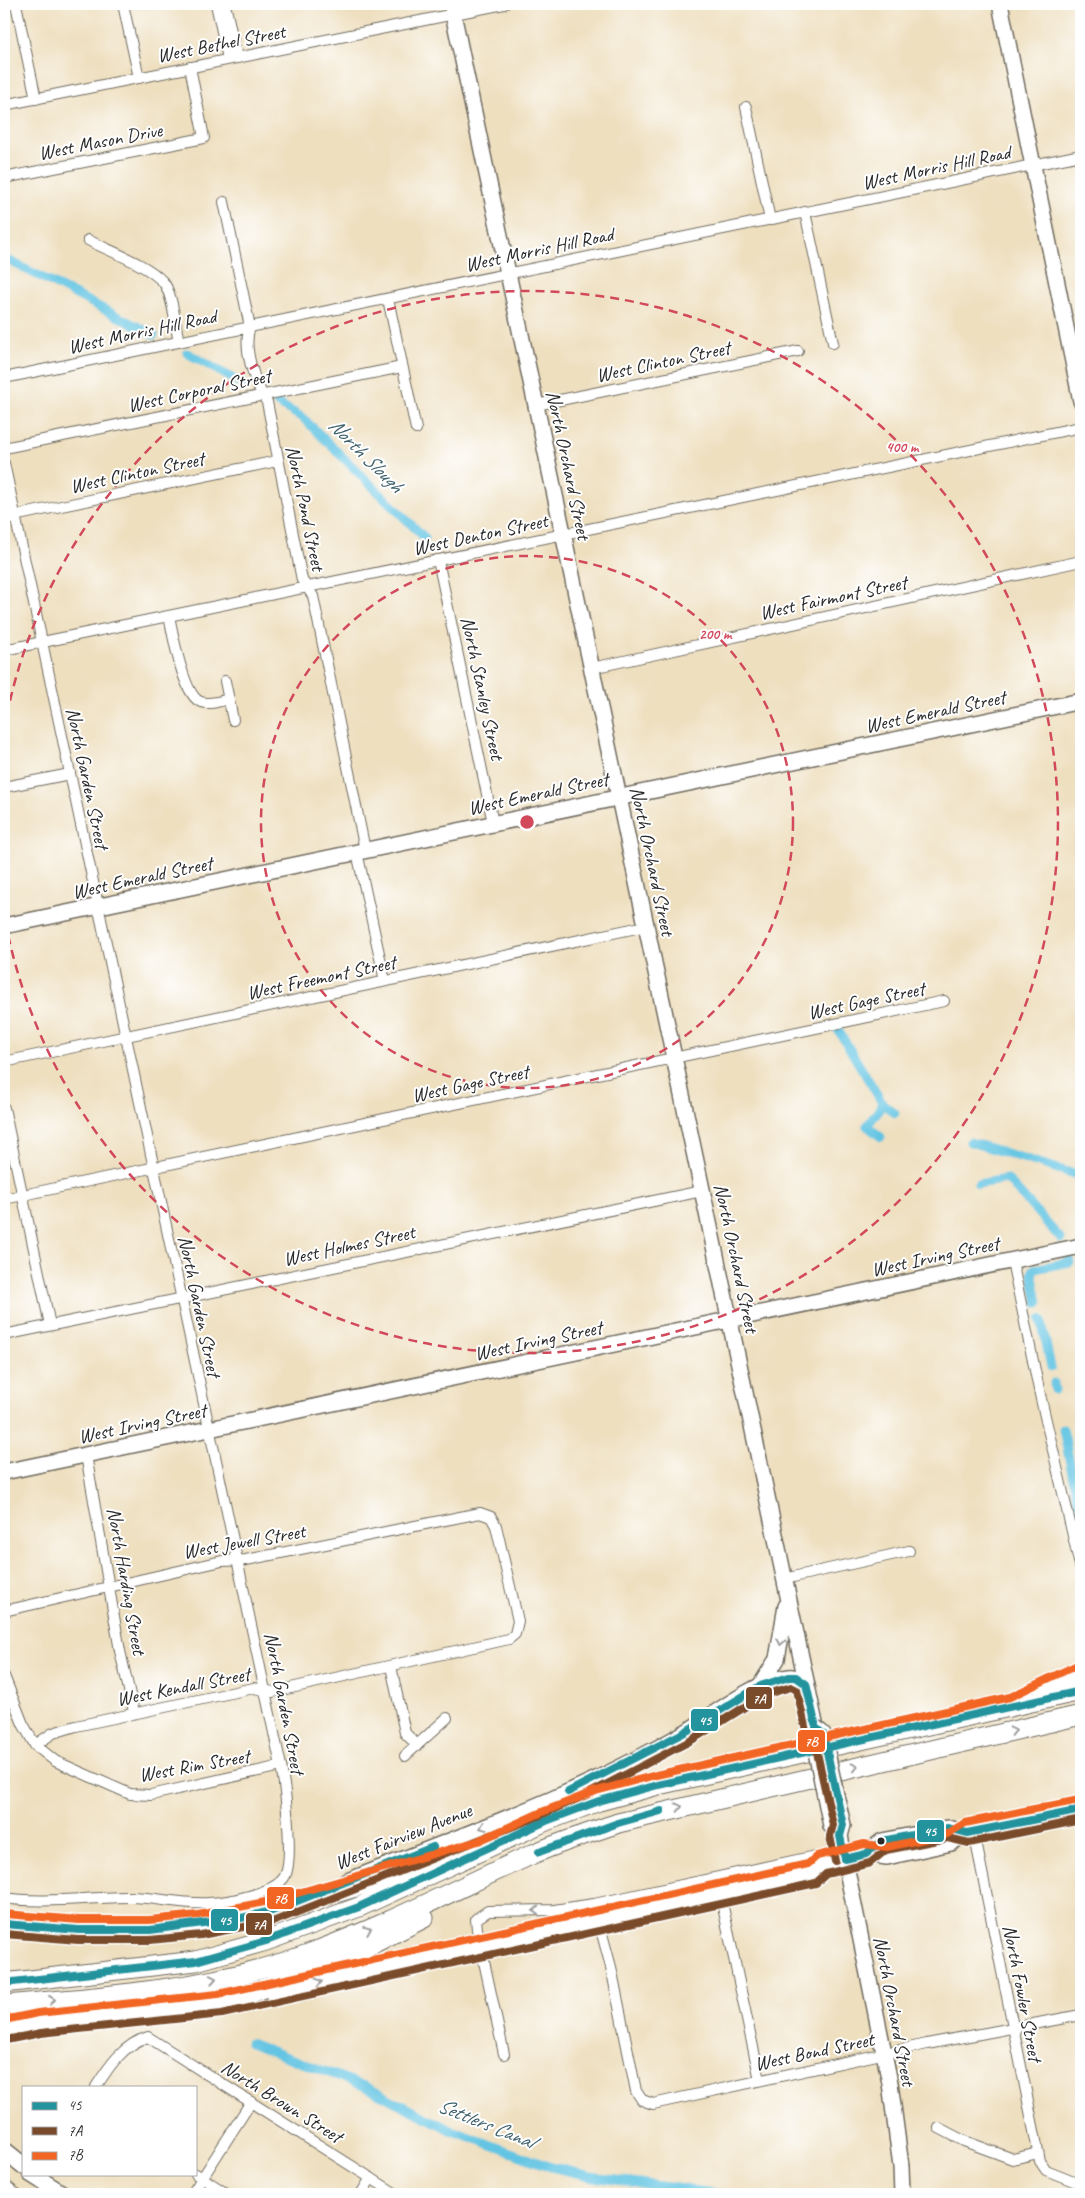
<svg xmlns="http://www.w3.org/2000/svg" width="1085" height="2198" font-family="Caveat,sans-serif">
	<rect width="100%" height="100%" fill="#fff"/>
	<filter id="ink" filterUnits="userSpaceOnUse"><feTurbulence type="fractalNoise" baseFrequency=".02" numOctaves="2"/><feDisplacementMap in="SourceGraphic" scale="10" xChannelSelector="R" yChannelSelector="G"/><feConvolveMatrix kernelMatrix="1 2 1 2 8 2 1 2 1" color-interpolation-filters="sRGB"/></filter>
	<filter id="wash" filterUnits="userSpaceOnUse"><feTurbulence type="fractalNoise" baseFrequency=".0096" numOctaves="4" result="noise"/><feDisplacementMap in="SourceGraphic" scale="20" xChannelSelector="R" yChannelSelector="G"/><feGaussianBlur stdDeviation="1.12" result="paint"/><feColorMatrix in="noise" values="0 0 0 0 0 0 0 0 0 0 0 0 0 0 0 0 0 1.4 0 .05"/><feComposite in="paint" operator="in"/></filter>
	<g filter="url(#wash)">
		<rect width="100%" height="100%" fill="#eedfbf"/>
		<g fill="none" stroke-linecap="round" stroke-linejoin="round">
			<g stroke="#64c5e3" stroke-width="9">
				<path d="M4,258L154,335"/>
				<path d="M187,353L244,385"/>
				<path d="M277,403L303,418L425,538"/>
				<path d="M838,1030L883,1104L895,1113"/>
				<path d="M881,1137L867,1126L883,1104"/>
				<path d="M970,1142L1081,1176"/>
				<path d="M978,1184L1007,1179L1061,1239"/>
				<path d="M1038,1303L1032,1273L1034,1269L1070,1262L1069,1258"/>
				<path d="M1041,1319L1051,1367"/>
				<path d="M1054,1383L1055,1390"/>
				<path d="M1063,1429L1081,1517"/>
				<path d="M250,2043L364,2086L451,2130L551,2167L600,2178L721,2194"/>
				<path d="M867,2194H894"/>
			</g>
		</g>
	</g>
	<g filter="url(#ink)">
		<g fill="none" stroke-linecap="round" stroke-linejoin="round">
			<g stroke="#6f6a5f" stroke-width="12">
				<g id="street">
					<path d="M16,4L36,99"/>
					<path d="M123,4L139,78"/>
					<path d="M216,4L228,59"/>
					<path d="M225,4L237,58"/>
					<path d="M4,105L504,4"/>
					<path d="M746,107L770,220"/>
					<path d="M4,178L204,138L190,67"/>
					<path d="M224,202L250,327C242,347 255,385 267,402L302,580L313,596L365,850"/>
					<path d="M805,212L833,343"/>
					<path d="M88,240C109,251 147,264 163,282C173,293 175,326 179,342"/>
					<path d="M388,299L416,429"/>
					<path d="M4,378L1081,155"/>
					<path d="M536,405L798,351"/>
					<path d="M4,448L402,367"/>
					<path d="M4,463L281,1766C285,1787 294,1859 285,1876C276,1893 228,1902 209,1903C183,1905 156,1897 129,1897C91,1897 41,1904 4,1898"/>
					<path d="M4,518L277,461"/>
					<path d="M438,560L493,823"/>
					<path d="M169,616C173,634 183,696 201,702C210,705 221,701 229,699"/>
					<path d="M4,650L1081,427"/>
					<path d="M592,668L1081,561"/>
					<path d="M225,681L233,720"/>
					<path d="M4,787L70,774"/>
					<path d="M357,852L385,981"/>
					<path d="M4,1062L646,926"/>
					<path d="M4,1108L50,1325"/>
					<path d="M4,1199L944,1001"/>
					<path d="M1012,1261L1041,1399L1081,1570"/>
					<path d="M4,1335L702,1191"/>
					<path d="M86,1455L120,1651L134,1712"/>
					<path d="M784,1579L909,1551"/>
					<path d="M4,1611L222,1561L246,1560L480,1513L491,1517L496,1526L518,1621L515,1634L509,1639L273,1692L254,1688L76,1726L53,1733L35,1745"/>
					<path d="M391,1666L405,1733L417,1745"/>
					<path d="M4,1676L23,1724L35,1745L55,1761L130,1794L151,1795L281,1766"/>
					<path d="M405,1756L447,1718"/>
					<path d="M974,1832L1040,2161L1046,2170L1081,2184"/>
					<path d="M720,1893L760,2080"/>
					<path d="M598,1919L611,1967L636,2091L642,2100L653,2104L927,2044L1081,2015"/>
					<path d="M504,2054L477,1929L476,1919L488,1911L554,1910L594,1904L811,1857L820,1865"/>
					<path d="M96,2087C109,2066 124,2044 148,2037L396,2194"/>
					<path d="M939,2128L964,2141L1013,2159L1038,2153"/>
					<path d="M196,2174L227,2194"/>
					<path d="M4,2184L16,2194"/>
					<path d="M192,2194L251,2102"/>
					<path d="M361,2194L371,2178"/>
				</g>
			</g>
			<g stroke="#6f6a5f" stroke-width="18">
				<g id="secondary">
					<path d="M451,4L816,1728"/>
					<path d="M1000,4L1081,401"/>
					<path d="M4,926L1081,701"/>
					<path d="M4,1472L1081,1246"/>
					<path d="M760,1686L777,1659L786,1606"/>
					<path d="M836,1795L843,1825L840,1836L890,2083L901,2166L902,2194"/>
					<path d="M825,1796L831,1826L840,1836"/>
					<path d="M866,1854L887,1857L951,1843L967,1833L1081,1810"/>
					<path d="M810,1866L866,1854L882,1841L897,1838L948,1828L967,1833"/>
					<path d="M345,1882C460,1836 579,1795 686,1732C712,1716 759,1679 789,1677C796,1676 801,1680 806,1684"/>
					<path d="M272,1992L598,1919L814,1873L820,1865"/>
					<path d="M4,2030C78,2013 156,2018 230,2002"/>
				</g>
			</g>
			<g stroke="#6f6a5f" stroke-width="19">
				<g id="primary">
					<path d="M4,1924C53,1928 103,1933 152,1930C193,1927 232,1920 272,1911"/>
					<path d="M4,2150L24,2166"/>
					<path d="M31,2174L63,2194"/>
				</g>
			</g>
			<g stroke="#6f6a5f" stroke-width="21">
				<g id="highway">
					<path d="M1044,1692L1081,1674"/>
					<path d="M272,1911L425,1867"/>
					<path d="M4,1983L196,1961L266,1941L359,1907L546,1821L599,1801L658,1785L1081,1691"/>
					<path d="M220,2004L336,1962L424,1918"/>
					<path d="M4,2005C105,1997 212,1989 308,1954C385,1926 458,1888 533,1854C560,1842 590,1833 618,1823L1081,1715"/>
				</g>
			</g>
			<use href="#street" stroke="#fff" stroke-width="10"/>
			<use href="#secondary" stroke="#fff" stroke-width="15"/>
			<use href="#primary" stroke="#fff" stroke-width="16"/>
			<use href="#highway" stroke="#fff" stroke-width="19"/>
			<g stroke="#6f6a5f" stroke-width="18" stroke-linecap="butt">
				<path id="secondary-bridge" d="M825,1796L813,1737L816,1728L823,1734L836,1795"/>
			</g>
			<use href="#secondary-bridge" stroke="#fff" stroke-width="15"/>
			<g stroke="#fff" stroke-width="11">
				<g id="bus-1">
					<path d="M816,1728L823,1734L843,1825L840,1836L845,1859L866,1854L882,1841L948,1828L967,1833L1081,1810"/>
					<path d="M568,1792L685,1732L760,1686L789,1677H796L806,1684L815,1723"/>
					<path d="M539,1852L618,1823L661,1811"/>
					<path d="M4,1924L79,1930H150L241,1918L272,1911L433,1847"/>
					<path d="M4,1983L196,1961L266,1941L359,1907L546,1821L599,1801L658,1785L1081,1691"/>
				</g>
			</g>
			<g stroke="#fff" stroke-width="11">
				<g id="bus-2">
					<path d="M4,1934L78,1940H150L201,1935L275,1921L529,1820L586,1795L690,1741L764,1695L791,1687L797,1690L806,1731L814,1739L833,1825L830,1836L835,1861"/>
					<path d="M6,2040L41,2033L222,2014L816,1883L826,1874L870,1863L886,1850L948,1838L969,1843L1081,1820"/>
				</g>
			</g>
			<g stroke="#fff" stroke-width="11">
				<g id="bus-3">
					<path d="M5,1914L79,1920H149L198,1915L270,1901L478,1841L542,1812L596,1791L656,1775L1010,1697L1077,1665"/>
					<path d="M4,2020L38,2013L218,1994L808,1864L817,1856L864,1844L887,1847L947,1834L965,1823L1079,1800"/>
				</g>
			</g>
			<use href="#bus-1" stroke="#23939d" stroke-width="8"/>
			<use href="#bus-2" stroke="#7a4b2a" stroke-width="8"/>
			<use href="#bus-3" stroke="#f26522" stroke-width="8"/>
		</g>
		<defs><path id="oneway-chevron" d="M-2-3.5L2.5 0L-2 3.5" fill="none" stroke-width="1.6" stroke-linecap="round" stroke-linejoin="round" transform="scale(1.25)"/></defs>
		<g stroke="#a0a0a0">
			<use href="#oneway-chevron" transform="translate(781 1642) rotate(100)"/>
			<use href="#oneway-chevron" transform="translate(1013 1731) rotate(-13)"/>
			<use href="#oneway-chevron" transform="translate(855 1767) rotate(-13)"/>
			<use href="#oneway-chevron" transform="translate(679 1807) rotate(-13)"/>
			<use href="#oneway-chevron" transform="translate(483 1827) rotate(158)"/>
			<use href="#oneway-chevron" transform="translate(536 1911) rotate(178)"/>
			<use href="#oneway-chevron" transform="translate(368 1930) rotate(-22)"/>
			<use href="#oneway-chevron" transform="translate(213 1979) rotate(-10)"/>
			<use href="#oneway-chevron" transform="translate(319 1982) rotate(-13)"/>
			<use href="#oneway-chevron" transform="translate(52 2000) rotate(-6)"/>
		</g>
	</g>
	<g fill="none" stroke="#d1495b" stroke-width="2.5" stroke-dasharray="9 6">
		<circle cx="527" cy="822" r="266"/>
		<path d="M4 730A531 531 0 1 1 4 914"/>
	</g>
	<circle fill="#2b2b2b" stroke="#fff" stroke-width="2" cx="881" cy="1841" r="4.5"/>
	<g text-anchor="middle" stroke-width="4" stroke-linejoin="round" paint-order="stroke">
		<g font-size="20" fill="#2b2b2b" stroke="#fff">
			<text transform="translate(221 43) rotate(-11)" y="7">West Bethel Street</text>
			<text transform="translate(100 141) rotate(-11)" y="7">West Mason Drive</text>
			<text transform="translate(936 167) rotate(-12)" y="7">West Morris Hill Road</text>
			<text transform="translate(539 249) rotate(-12)" y="7">West Morris Hill Road</text>
			<text transform="translate(142 331) rotate(-12)" y="7">West Morris Hill Road</text>
			<text transform="translate(663 361) rotate(-12)" y="7">West Clinton Street</text>
			<text transform="translate(199 390) rotate(-12)" y="7">West Corporal Street</text>
			<text transform="translate(569 465) rotate(78)" y="7">North Orchard Street</text>
			<text transform="translate(137 472) rotate(-12)" y="7">West Clinton Street</text>
			<text transform="translate(306 508) rotate(78)" y="7">North Pond Street</text>
			<text transform="translate(480 534) rotate(-12)" y="7">West Denton Street</text>
			<text transform="translate(833 597) rotate(-12)" y="7">West Fairmont Street</text>
			<text transform="translate(483 688) rotate(78)" y="7">North Stanley Street</text>
			<text transform="translate(935 711) rotate(-12)" y="7">West Emerald Street</text>
			<text transform="translate(88 778) rotate(78)" y="7">North Garden Street</text>
			<text transform="translate(538 793) rotate(-12)" y="7">West Emerald Street</text>
			<text transform="translate(653 861) rotate(78)" y="7">North Orchard Street</text>
			<text transform="translate(142 877) rotate(-12)" y="7">West Emerald Street</text>
			<text transform="translate(321 977) rotate(-12)" y="7">West Freemont Street</text>
			<text transform="translate(866 1000) rotate(-12)" y="7">West Gage Street</text>
			<text transform="translate(470 1083) rotate(-12)" y="7">West Gage Street</text>
			<text transform="translate(349 1245) rotate(-12)" y="7">West Holmes Street</text>
			<text transform="translate(935 1256) rotate(-12)" y="7">West Irving Street</text>
			<text transform="translate(737 1258) rotate(78)" y="7">North Orchard Street</text>
			<text transform="translate(200 1306) rotate(78)" y="7">North Garden Street</text>
			<text transform="translate(538 1340) rotate(-12)" y="7">West Irving Street</text>
			<text transform="translate(142 1423) rotate(-12)" y="7">West Irving Street</text>
			<text transform="translate(244 1541) rotate(-10)" y="7">West Jewell Street</text>
			<text transform="translate(127 1581) rotate(80)" y="7">North Harding Street</text>
			<text transform="translate(183 1686) rotate(-11)" y="7">West Kendall Street</text>
			<text transform="translate(285 1703) rotate(79)" y="7">North Garden Street</text>
			<text transform="translate(194 1765) rotate(-10)" y="7">West Rim Street</text>
			<text transform="translate(403 1836) rotate(-22)" y="7">West Fairview Avenue</text>
			<text transform="translate(1023 1993) rotate(79)" y="7">North Fowler Street</text>
			<text transform="translate(895 2011) rotate(79)" y="7">North Orchard Street</text>
			<text transform="translate(814 2051) rotate(-12)" y="7">West Bond Street</text>
			<text transform="translate(282 2101) rotate(32)" y="7">North Brown Street</text>
		</g>
		<g font-size="21" font-style="italic" fill="#3f616b" stroke="#fff">
			<text transform="translate(366 455) rotate(45)" y="7">North Slough</text>
			<text transform="translate(486 2123) rotate(22)" y="7">Settlers Canal</text>
		</g>
	</g>
	<circle cx="527" cy="822" r="8" fill="#d1495b" stroke="#fff" stroke-width="2.5"/>
	<g font-size="15" text-anchor="middle" font-weight="bold" fill="#d1495b" stroke="#fff" stroke-width="4" stroke-linejoin="round" paint-order="stroke">
		<text x="902" y="452">400 m</text>
		<text x="715" y="639">200 m</text>
	</g>
	<g stroke="#fff" stroke-width="2">
		<rect x="745" y="1686" width="28" height="24" rx="5" fill="#7a4b2a"/>
		<rect x="690" y="1708" width="29" height="24" rx="5" fill="#23939d"/>
		<rect x="797" y="1729" width="29" height="24" rx="5" fill="#f26522"/>
		<rect x="916" y="1819" width="29" height="24" rx="5" fill="#23939d"/>
		<rect x="266" y="1886" width="29" height="24" rx="5" fill="#f26522"/>
		<rect x="210" y="1908" width="29" height="24" rx="5" fill="#23939d"/>
		<rect x="245" y="1912" width="28" height="24" rx="5" fill="#7a4b2a"/>
	</g>
	<g font-size="14" text-anchor="middle" font-weight="bold" fill="#fff">
		<text x="759" y="1703">7A</text>
		<text x="705" y="1725">45</text>
		<text x="811" y="1746">7B</text>
		<text x="930" y="1836">45</text>
		<text x="280" y="1903">7B</text>
		<text x="225" y="1925">45</text>
		<text x="259" y="1929">7A</text>
	</g>
	<rect width="1085" height="2198" fill="none" stroke="#fff" stroke-width="20"/>
	<rect x="22" y="2086" width="175" height="90" fill="#ffffff" stroke="#aaaaaa"/>
	<rect x="32" y="2102" width="25" height="8" fill="#23939d" stroke="#aaaaaa"/>
	<text x="68" y="2110" font-size="15" fill="#2b2b2b">45</text>
	<rect x="32" y="2127" width="25" height="8" fill="#7a4b2a" stroke="#aaaaaa"/>
	<text x="68" y="2136" font-size="15" fill="#2b2b2b">7A</text>
	<rect x="32" y="2152" width="25" height="8" fill="#f26522" stroke="#aaaaaa"/>
	<text x="68" y="2160" font-size="15" fill="#2b2b2b">7B</text>
</svg>
